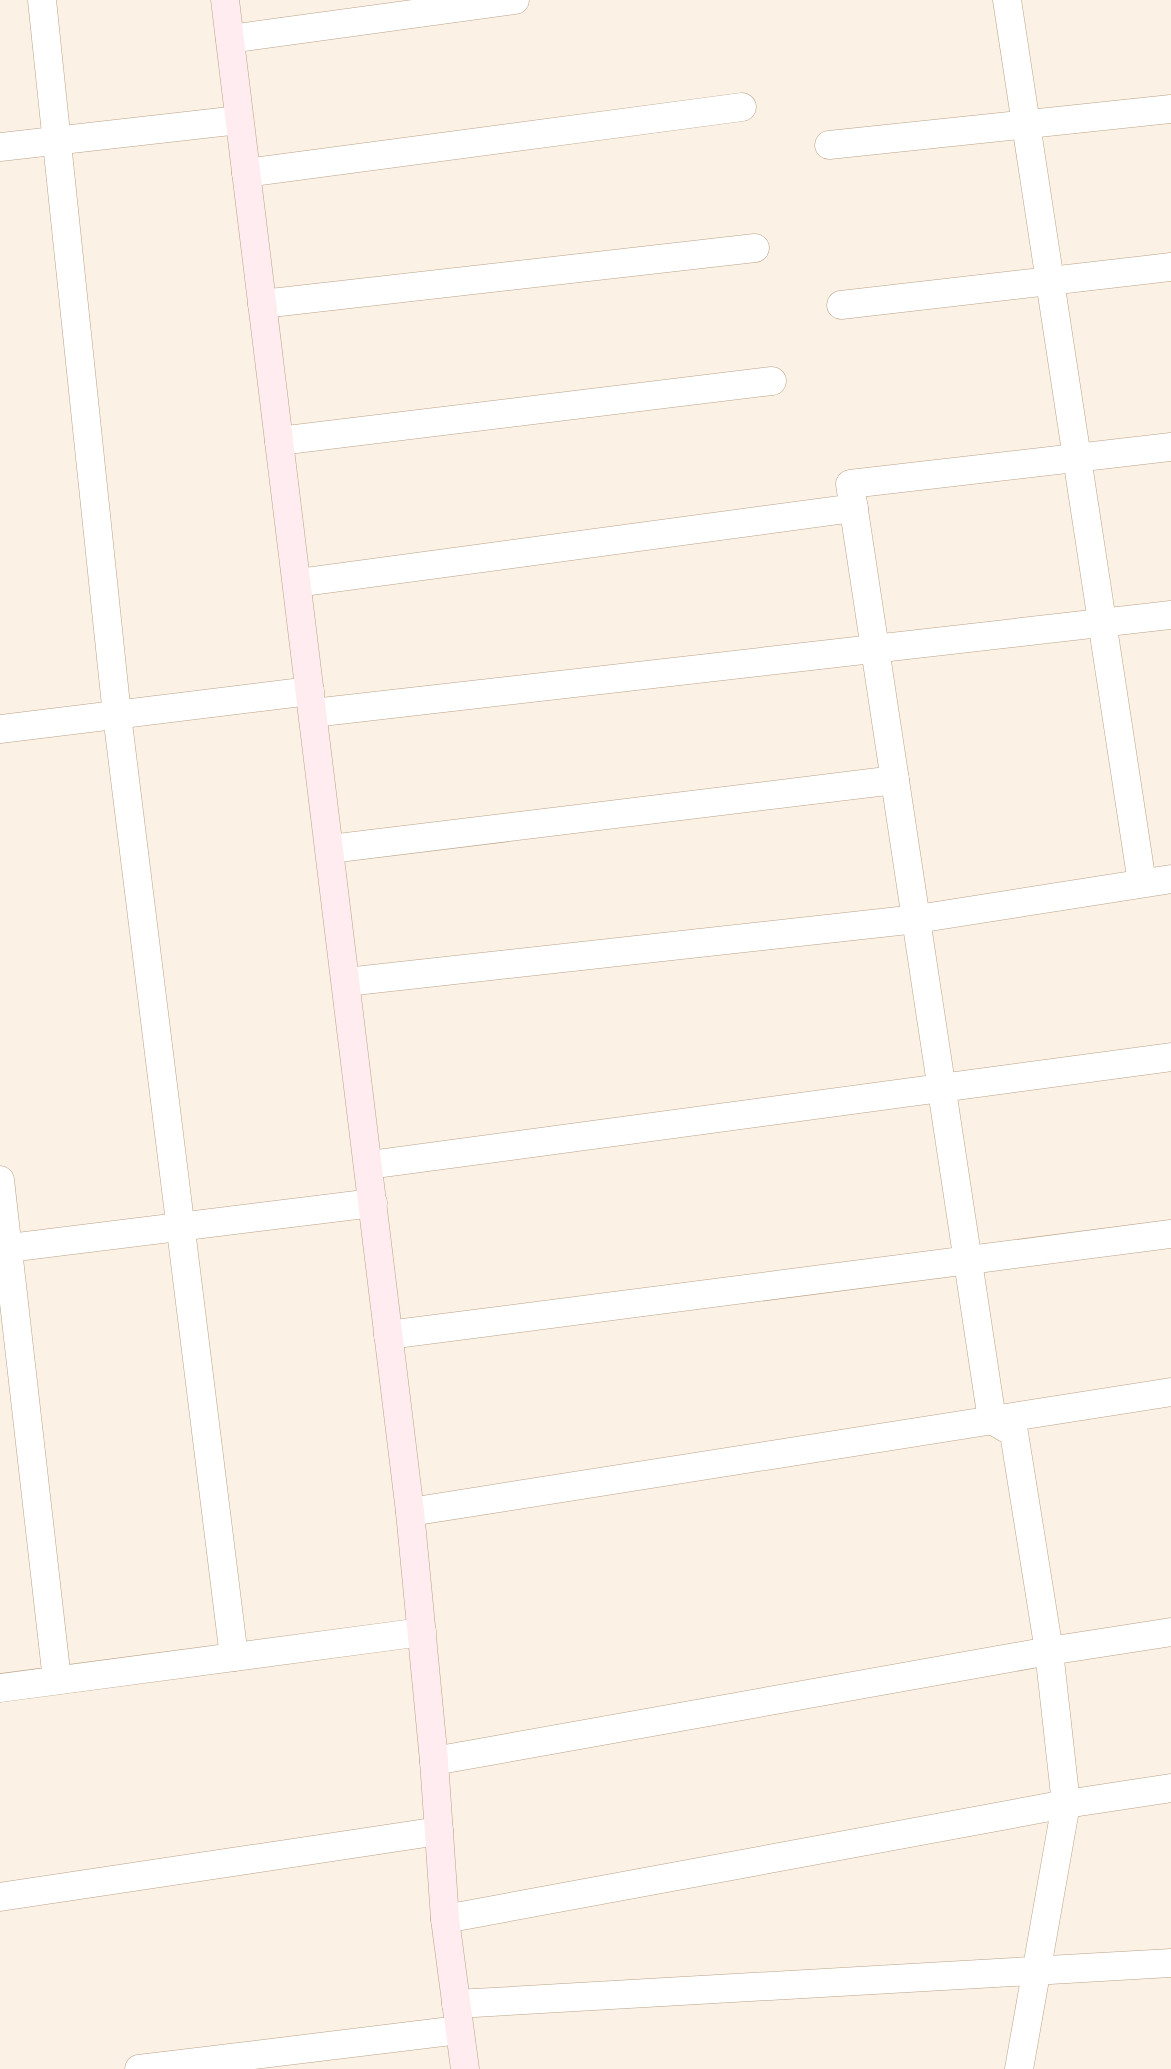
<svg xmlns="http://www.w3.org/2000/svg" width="1171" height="2069" font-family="'Titillium Web',sans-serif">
	<rect width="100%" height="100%" fill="#fbf1e5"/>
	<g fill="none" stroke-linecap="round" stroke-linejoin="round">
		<g stroke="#bba287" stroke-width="29">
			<g id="street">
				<path d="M42,0L117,715L234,1657"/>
				<path d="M1007,0L1142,883"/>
				<path d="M230,39L515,0"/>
				<path d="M829,145L1171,109"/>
				<path d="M0,147L239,120"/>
				<path d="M246,173L742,107"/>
				<path d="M262,304L755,248"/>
				<path d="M841,305L1171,267"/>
				<path d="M279,441L772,381"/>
				<path d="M297,583L854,508"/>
				<path d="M313,713L1171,615"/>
				<path d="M0,729L310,691"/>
				<path d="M330,849L895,780"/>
				<path d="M346,982L917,919L1171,879"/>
				<path d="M369,1165L1171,1057"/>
				<path d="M0,1180L57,1680"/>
				<path d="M0,1249L373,1203"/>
				<path d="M388,1335L1171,1234"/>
				<path d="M410,1512L1171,1392"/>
				<path d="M0,1688L422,1632"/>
				<path d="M434,1761L1049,1651L1171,1632"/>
				<path d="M0,1897L439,1831"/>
				<path d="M445,1919L1066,1804L1171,1788"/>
				<path d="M456,2004L1171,1963"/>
				<path d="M139,2069L459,2030"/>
				<path d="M1019,2069L1066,1804L1049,1651L1014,1433L992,1420L850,484L1171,447"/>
			</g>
		</g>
		<g stroke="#bba287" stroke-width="29">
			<path id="secondary" d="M225,0L410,1512L434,1761L445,1919L465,2069"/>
		</g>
		<use href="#street" stroke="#fff" stroke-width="28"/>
		<use href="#secondary" stroke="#feecf0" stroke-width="28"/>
	</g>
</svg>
